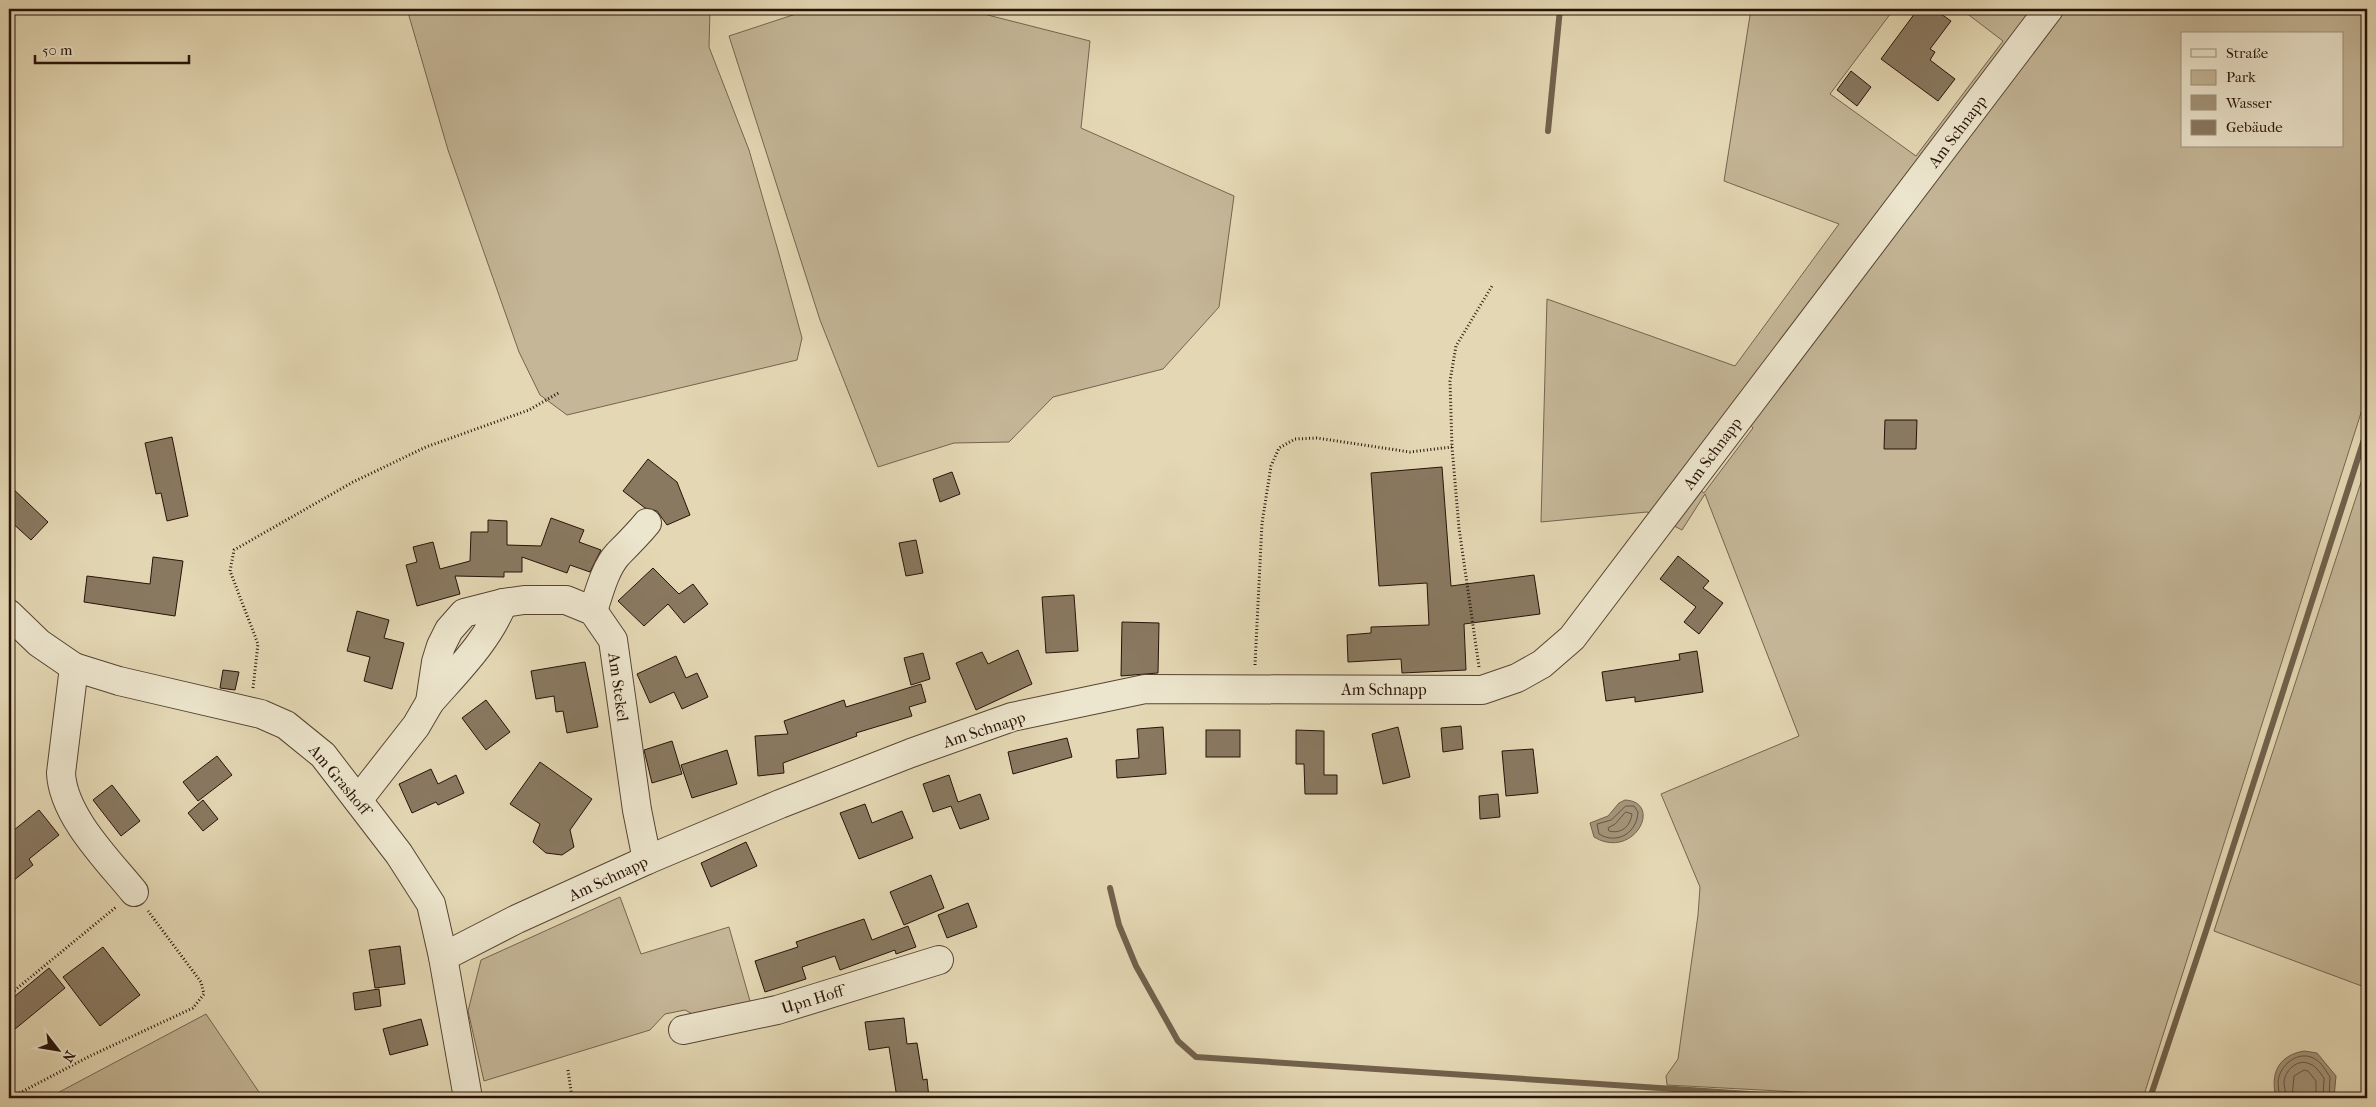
<svg xmlns="http://www.w3.org/2000/svg" width="2376" height="1107" font-family="'IM FELL French Canon',serif">
	<rect width="100%" height="100%" fill="#e4d8b4"/>
	<filter id="stains"><feTurbulence type="fractalNoise" baseFrequency=".004" numOctaves="4"/><feColorMatrix values="0 0 0 0 .2 0 0 0 0 .09 0 0 0 0 .02 0 0 0 .5 -.17"/></filter>
	<radialGradient id="worn" r=".72"><stop offset=".6" stop-color="#630" stop-opacity="0"/><stop offset="1" stop-color="#630" stop-opacity=".3"/></radialGradient>
	<g fill="#c4b697" stroke="#766450" fill-rule="evenodd">
		<path d="M407,9H710L709,47L749,150L779,254L802,338L797,360L567,415L540,395L519,352L448,150Z"/>
		<path d="M811,9H964L1090,41L1081,128L1234,196L1219,307L1163,369L1053,397L1009,442L954,443L878,467L820,320L729,36Z"/>
		<path d="M1751,9H1894L1830,94L1916,156L2003,41L1961,9H2367V394L2143,1098H1911L1667,1085L1666,1076L1678,1059L1698,915L1700,887L1661,794L1799,736L1705,494L1682,530L1647,512L1541,522L1547,299L1735,366L1839,224L1724,181ZM2182,34H2342V146H2182ZM1735,405L1753,428L1704,493L1680,475Z"/>
		<path d="M2367,464V988L2214,931Z"/>
		<path d="M620,897L641,954L729,927L752,1008L700,1018L685,1010L665,1014L650,1030L484,1081L468,1011L481,960Z"/>
		<path d="M206,1014L263,1098H48Z"/>
	</g>
	<g fill="#a4957a" stroke="#72614c">
		<path d="M1625,800C1664,802 1634,861 1594,837L1590,823L1608,816L1619,803Z"/>
		<path d="M2304,1051L2317,1053L2336,1076L2334,1098H2265L2275,1093C2271,1070 2281,1055 2304,1051Z"/>
	</g>
	<g fill="none" stroke-linecap="round" stroke-linejoin="round">
		<g stroke="#665441" stroke-width="1">
			<path d="M1626,806H1634L1638,812C1637,833 1617,845 1599,834L1597,824L1611,820Z"/>
			<path d="M1626,812L1632,814C1630,827 1621,834 1609,831L1608,828L1615,824Z"/>
			<path d="M2275,1098L2279,1094C2279,1090 2278,1086 2278,1082C2279,1065 2299,1049 2315,1059C2321,1062 2326,1071 2330,1077L2329,1098"/>
			<path d="M2284,1098C2287,1092 2284,1088 2284,1082C2285,1070 2298,1058 2310,1064C2316,1066 2320,1073 2324,1078L2323,1098"/>
			<path d="M2292,1098L2294,1076L2304,1070L2308,1071L2316,1081V1098"/>
		</g>
		<g stroke="#72614c" stroke-width="6">
			<path d="M1548,131L1560,9"/>
			<path d="M1110,888L1119,925L1136,966L1178,1041L1196,1057L1809,1098"/>
			<path d="M2150,1098L2206,931L2367,430"/>
		</g>
	</g>
	<g fill="#897961" stroke="#271208">
		<path d="M1918,9H1934L1951,21L1930,49L1935,52L1930,60L1955,79L1938,101L1881,59Z"/>
		<path d="M1851,71L1871,87L1857,106L1837,90Z"/>
		<path d="M1885,420H1917L1916,449H1884Z"/>
		<path d="M172,437L188,516L167,521L161,493L156,494L145,443Z"/>
		<path d="M648,459L677,482L690,515L667,525L657,511L645,508L623,491Z"/>
		<path d="M1442,467L1451,586L1534,575L1540,614L1464,624L1466,670L1402,673L1401,659L1348,662L1347,635L1371,633V627L1429,625L1427,583L1379,586L1371,473Z"/>
		<path d="M952,472L960,494L940,502L933,479Z"/>
		<path d="M9,485L48,522L31,540L9,520Z"/>
		<path d="M551,518L584,530L579,542L601,550L590,572L570,565L567,573L522,557V572H504V577L455,576L460,594L417,606L406,565L417,562L413,547L433,542L440,569L470,561L471,532H488V520L507,521V545L541,546Z"/>
		<path d="M916,540L923,573L906,576L899,543Z"/>
		<path d="M1678,556L1709,581L1703,588L1723,603L1699,634L1684,622L1696,607L1660,579Z"/>
		<path d="M153,557L183,561L175,616L84,602L87,576L150,584Z"/>
		<path d="M653,568L679,594L693,584L708,604L684,623L668,604L644,626L618,601Z"/>
		<path d="M1074,595L1078,651L1046,653L1042,597Z"/>
		<path d="M357,611L389,620L384,638L404,643L392,689L364,681L370,657L347,651Z"/>
		<path d="M1122,622L1159,623L1158,673L1121,676Z"/>
		<path d="M1018,650L1032,684L976,710L956,663L982,652L988,664Z"/>
		<path d="M1697,651L1703,692L1635,702V697L1606,701L1602,672L1680,660L1679,654Z"/>
		<path d="M923,653L930,679L911,685L904,658Z"/>
		<path d="M676,656L686,678L697,673L708,697L682,709L674,692L650,703L637,674Z"/>
		<path d="M585,662L598,727L567,733L563,711L556,712L554,696L536,699L531,671Z"/>
		<path d="M223,670L239,672L235,690L220,688Z"/>
		<path d="M921,684L926,702L909,707L912,716L856,733L857,736L783,763L784,773L758,776L755,736L788,734L784,721L844,700L846,707Z"/>
		<path d="M486,700L510,732L486,750L462,718Z"/>
		<path d="M1461,726L1463,749L1443,752L1441,728Z"/>
		<path d="M1163,727L1166,774L1117,778L1116,760L1139,758L1137,729Z"/>
		<path d="M1398,727L1410,777L1383,784L1372,734Z"/>
		<rect x="1206" y="730" width="34" height="27"/>
		<path d="M1296,730L1324,731V775H1337V794H1305L1304,764H1296Z"/>
		<path d="M1067,738L1072,757L1013,774L1008,752Z"/>
		<path d="M672,741L682,774L652,783L644,750Z"/>
		<path d="M1533,749L1538,793L1506,796L1502,751Z"/>
		<path d="M727,750L737,784L692,798L681,765Z"/>
		<path d="M217,756L232,775L198,801L183,782Z"/>
		<path d="M540,762L592,799L570,830L574,847L562,855L546,853L533,842L540,824L510,804Z"/>
		<path d="M431,769L438,784L456,775L464,793L438,805L436,802L412,813L399,784Z"/>
		<path d="M949,775L958,802L980,794L989,819L960,829L951,806L933,812L923,784Z"/>
		<path d="M112,785L140,821L121,836L93,800Z"/>
		<path d="M1498,794L1500,817L1480,819L1479,796Z"/>
		<path d="M203,800L218,819L203,831L188,813Z"/>
		<path d="M865,804L872,823L902,811L913,838L859,859L840,813Z"/>
		<path d="M39,810L59,835L29,859L33,865L9,884V834Z"/>
		<path d="M746,842L757,866L711,887L701,863Z"/>
		<path d="M931,875L944,908L904,925L890,892Z"/>
		<path d="M968,903L977,927L947,938L938,915Z"/>
		<path d="M864,919L872,940L908,926L916,947L896,954L895,950L840,970L835,956L802,967L806,979L765,992L755,961L798,947L796,942Z"/>
		<path d="M400,946L405,984L375,988L369,950Z"/>
		<path d="M103,947L140,995L100,1026L63,977Z"/>
		<path d="M49,968L65,988L9,1034V1001Z"/>
		<path d="M379,989L381,1006L355,1010L353,993Z"/>
		<path d="M904,1018L907,1044L917,1043L923,1080L927,1079L929,1098H897L889,1047L869,1050L865,1022Z"/>
		<path d="M421,1019L428,1045L390,1055L383,1029Z"/>
	</g>
	<g fill="none" stroke-linecap="round" stroke-linejoin="round">
		<g stroke="#564433" stroke-width="30">
			<g id="minor">
				<path d="M593,611C599,593 605,568 618,554C628,544 638,534 647,523"/>
				<path d="M9,614L39,643L74,667L119,681L261,714L286,725L323,755L399,854L431,904L443,957L468,1098"/>
				<path d="M74,667L61,773C63,816 108,860 134,892"/>
				<path d="M430,702C457,671 488,641 503,603"/>
				<path d="M358,800L416,726L430,702L436,662L441,646L449,630L464,613L503,603L524,600H566L593,611L613,640L637,810L647,860"/>
				<path d="M443,957L517,919L647,860L780,804L911,753L1012,717L1145,689L1482,690L1517,678L1542,664L1572,638L2049,9"/>
				<path d="M683,1030L777,1010L939,960"/>
			</g>
		</g>
		<g stroke="#271208" stroke-width="3" stroke-dasharray="1 2.5" stroke-linecap="butt">
			<path d="M1255,665L1262,523L1271,466L1279,448L1295,439L1317,438L1410,452L1452,447"/>
			<path d="M1479,667L1459,528L1452,447L1450,381L1456,346L1492,286"/>
			<path d="M253,688L258,644L230,571L234,550L353,482L426,447L529,410L560,392"/>
			<path d="M9,995L116,907"/>
			<path d="M568,1070L572,1098"/>
			<path d="M10,1098L90,1056L193,1008L204,994L201,982L148,911"/>
		</g>
		<use href="#minor" stroke="#ede6ce" stroke-width="28"/>
	</g>
	<g text-anchor="middle" stroke-width="4" stroke-linejoin="round" paint-order="stroke">
		<g font-size="16" fill="#271208" stroke="#ede6ce">
			<text transform="translate(1957 131) rotate(-53)" y="6">Am Schnapp</text>
			<text transform="translate(1712 453) rotate(-53)" y="6">Am Schnapp</text>
			<text transform="translate(619 687) rotate(82)" y="6">Am Stekel</text>
			<text x="1384" y="695">Am Schnapp</text>
			<text transform="translate(984 729) rotate(-18)" y="6">Am Schnapp</text>
			<text transform="translate(340 779) rotate(50)" y="6">Am Grashoff</text>
			<text transform="translate(608 878) rotate(-25)" y="6">Am Schnapp</text>
			<text transform="translate(812 999) rotate(-17)" y="6">Upn Hoff</text>
		</g>
	</g>
	<rect width="2376" height="1107" fill="none" stroke="#e4d8b4" stroke-width="30"/>
	<rect x="10" y="10" width="2356" height="1087" fill="none" stroke="#271208" stroke-width="2.5"/>
	<rect x="15" y="15" width="2346" height="1077" fill="none" stroke="#271208"/>
	<rect x="2181" y="32" width="162" height="115" fill="#ede6ce" stroke="#9e917f"/>
	<rect x="2191" y="49" width="25" height="8" fill="#ede6ce" stroke="#9e917f"/>
	<text x="2226" y="58" font-size="15" fill="#271208">Straße</text>
	<rect x="2191" y="70" width="25" height="15" fill="#c4b697" stroke="#9e917f"/>
	<text x="2226" y="82" font-size="15" fill="#271208">Park</text>
	<rect x="2191" y="95" width="25" height="15" fill="#a4957a" stroke="#9e917f"/>
	<text x="2226" y="108" font-size="15" fill="#271208">Wasser</text>
	<rect x="2191" y="120" width="25" height="15" fill="#897961" stroke="#9e917f"/>
	<text x="2226" y="132" font-size="15" fill="#271208">Gebäude</text>
	<g transform="translate(58 1050) rotate(121)" stroke="#ede6ce" stroke-width="4" paint-order="stroke">
	<path d="M0-4L9 19L0 12L-9 19Z" fill="#271208"/>
	<text y="-8" font-size="14" font-weight="bold" text-anchor="middle" fill="#271208">N</text>
	</g>
	<path d="M35 55v8h154v-8" fill="none" stroke="#271208" stroke-width="2.5"/>
	<text x="42" y="55" font-size="15" fill="#271208" stroke="#ede6ce" stroke-width="4" paint-order="stroke">50 m</text>
	<rect width="100%" height="100%" filter="url(#stains)"/>
	<rect width="100%" height="100%" fill="url(#worn)"/>
</svg>
